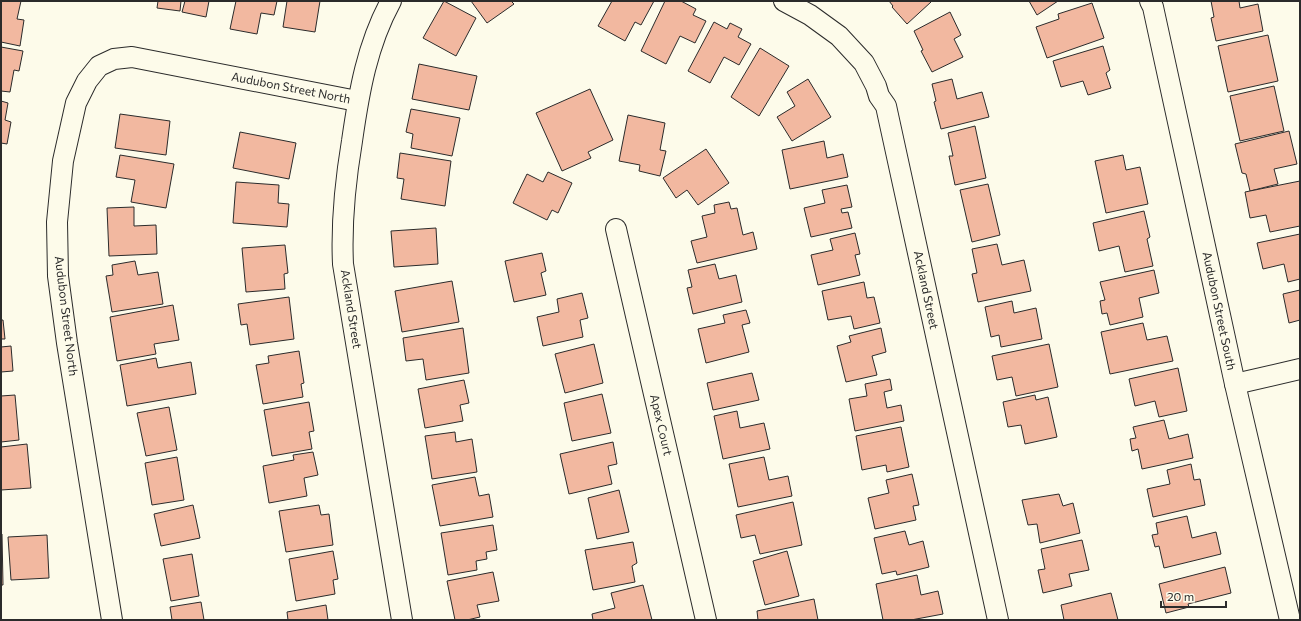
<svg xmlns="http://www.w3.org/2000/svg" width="1301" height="621" font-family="Commissioner,sans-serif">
	<rect width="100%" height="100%" fill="#fdfbea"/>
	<g fill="#f2b8a0" stroke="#2b2b2b">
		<path d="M1,1H21L17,19L24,20L20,46L1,42Z"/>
		<path d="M158,1H181L180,11L157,8Z"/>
		<path d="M185,1H209L206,17L182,12Z"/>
		<path d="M236,1H277L274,15L261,13L257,34L230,29Z"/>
		<path d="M287,1H320L315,32L283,27Z"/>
		<path d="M444,1L476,18L456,56L423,38Z"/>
		<path d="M471,1H511L514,4L487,23Z"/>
		<path d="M612,1H654L641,25L635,22L625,41L598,26Z"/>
		<path d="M665,1H681L696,9L693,15L706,21L695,43L680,36L666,64L641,51Z"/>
		<path d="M889,1H930L931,2L907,24L892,7L893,6Z"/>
		<path d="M1029,1H1058L1037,15Z"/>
		<path d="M1211,1H1239L1240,8L1258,4L1263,31L1216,41L1211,18L1214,17Z"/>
		<path d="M1092,3L1104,38L1047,58L1036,27L1059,19L1058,14Z"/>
		<path d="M950,12L961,35L954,39L963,57L932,72L921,51L923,50L914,31Z"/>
		<path d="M714,22L727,29L730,23L742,29L738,37L751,44L739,65L724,57L710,83L688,71Z"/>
		<path d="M1268,35L1278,81L1228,92L1218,46Z"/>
		<path d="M1103,46L1110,70L1106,73L1111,88L1088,95L1083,81L1061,87L1053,61Z"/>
		<path d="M1,47L23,51L19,71L14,70L10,92L1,91Z"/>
		<path d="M760,48L789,66L759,116L731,97Z"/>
		<path d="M419,64L477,76L469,110L412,99Z"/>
		<path d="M808,79L831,117L792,141L777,117L795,106L787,92Z"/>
		<path d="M952,79L957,99L982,92L989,117L941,129L934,102L936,101L932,84Z"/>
		<path d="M1274,86L1284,131L1240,141L1230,96Z"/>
		<path d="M590,89L613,140L588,152L591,158L562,171L536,113Z"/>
		<path d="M1,101L8,103L5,120L11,122L7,144L1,143Z"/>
		<path d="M411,109L460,118L452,156L411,148L413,134L406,132Z"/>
		<path d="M120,114L170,121L166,155L115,148Z"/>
		<path d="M628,115L665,123L660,150L666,151L660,176L639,171L640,165L619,161Z"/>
		<path d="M975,126L986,178L955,185L949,156H953L948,133Z"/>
		<path d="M1289,131L1297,164L1274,169L1278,184L1250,191L1246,174L1242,173L1235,144Z"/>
		<path d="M240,132L296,143L289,179L233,168Z"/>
		<path d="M824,141L827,158L843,154L848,177L790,189L782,150Z"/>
		<path d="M706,149L729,183L698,205L687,190L676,198L663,178Z"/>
		<path d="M400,153L451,161L445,206L401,199L404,179L397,178Z"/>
		<path d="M120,155L174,164L166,208L131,202L135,180L116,177Z"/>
		<path d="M1123,155L1126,170L1140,167L1148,204L1106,213L1095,161Z"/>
		<path d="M548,172L572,183L558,213L552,210L547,220L513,203L527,174L543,182Z"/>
		<path d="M1300,181V226L1270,232L1266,215L1250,218L1245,192Z"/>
		<path d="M236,182L279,185L278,203L289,204L287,227L233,223Z"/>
		<path d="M988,184L1000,235L972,242L960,190Z"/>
		<path d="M847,185L852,207L841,209L842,213L848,212L852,228L811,237L804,208L825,203L822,190Z"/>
		<path d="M729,202L731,209L737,208L743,235L753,232L757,249L697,263L691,241L707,237L702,216L715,213L714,205Z"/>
		<path d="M134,207V226L156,225L157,254L109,256L107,208Z"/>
		<path d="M1144,211L1150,237L1147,239L1153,266L1125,272L1119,246L1099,251L1093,223Z"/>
		<path d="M436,228L438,264L394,267L391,231Z"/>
		<path d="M855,233L860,254L855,255L860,275L818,285L811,255L833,250L830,239Z"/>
		<path d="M1300,234V279L1288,282L1284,264L1263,269L1257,243Z"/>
		<path d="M997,244L1002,265L1024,260L1031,291L978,302L972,274L977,273L972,249Z"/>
		<path d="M285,245L288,273L284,274L285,289L246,292L242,248Z"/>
		<path d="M542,253L546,271L541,273L546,295L514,302L505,261Z"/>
		<path d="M135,261L138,275L158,272L163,304L112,312L106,276L113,275L112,265Z"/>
		<path d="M715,264L719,279L736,275L742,302L693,314L687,288L692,287L688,270Z"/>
		<path d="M1154,270L1159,293L1139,298L1143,317L1110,325L1107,313L1102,314L1100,301L1105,300L1100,282Z"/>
		<path d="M452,281L459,322L402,332L395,291Z"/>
		<path d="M864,282L867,298L874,297L880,323L854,329L851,316L828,320L822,291Z"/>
		<path d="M1300,290V320L1289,323L1283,294Z"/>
		<path d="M582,293L588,318L580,320L583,337L543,346L537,317L559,312L557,299Z"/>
		<path d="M289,297L294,339L250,345L247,324L241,325L238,304Z"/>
		<path d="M1012,301L1014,313L1036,308L1042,339L1001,347L999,335L991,337L985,307Z"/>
		<path d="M173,305L179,340L154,344L156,354L117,361L110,317Z"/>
		<path d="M746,310L750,323L742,325L749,352L706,363L698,329L725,323L723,315Z"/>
		<path d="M1,320H3L5,339H1Z"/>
		<path d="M1143,323L1147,340L1167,336L1173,361L1110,374L1101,332Z"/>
		<path d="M463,328L469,373L426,380L423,359L406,361L403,338Z"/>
		<path d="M881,328L886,352L872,356L877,375L846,382L837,346L851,342L849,336Z"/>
		<path d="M594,344L603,383L565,393L555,354Z"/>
		<path d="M1049,344L1058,387L1016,396L1012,377L997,380L992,356Z"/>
		<path d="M11,346L13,371L1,372V347Z"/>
		<path d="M299,351L304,383L301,384L303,397L263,404L256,365L269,363L268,356Z"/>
		<path d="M156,358L158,368L191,362L196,394L127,406L120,365Z"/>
		<path d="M1178,368L1187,411L1159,417L1155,401L1135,406L1129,379Z"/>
		<path d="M752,373L759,400L713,410L707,383Z"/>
		<path d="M890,379L892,390L884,392L887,408L901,405L904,421L855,431L849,399L867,396L865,384Z"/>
		<path d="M464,380L469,403L460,405L463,421L425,428L418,389Z"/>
		<path d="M602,394L611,433L572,441L564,403Z"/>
		<path d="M15,395L19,440L1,442V396Z"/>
		<path d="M1035,395L1036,400L1048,397L1057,437L1025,444L1021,425L1008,427L1003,402Z"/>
		<path d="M309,402L314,431L309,432L312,449L272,456L264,410Z"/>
		<path d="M169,407L177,450L146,456L137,413Z"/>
		<path d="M737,411L740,428L764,423L770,449L723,459L714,416Z"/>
		<path d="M1164,420L1169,439L1188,434L1193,458L1142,469L1138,449L1132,451L1130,439L1136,438L1133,427Z"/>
		<path d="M901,427L909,467L887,472L886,465L862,470L856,436Z"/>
		<path d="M455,432L456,442L472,439L477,472L432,479L425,436Z"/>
		<path d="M613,442L617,464L608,466L612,484L569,494L560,454Z"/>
		<path d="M27,444L31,488L1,490V447Z"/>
		<path d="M313,452L318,475L304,478L307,496L269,503L263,466L294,460L293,455Z"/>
		<path d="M177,457L184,500L152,505L145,463Z"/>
		<path d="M764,457L769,480L788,476L792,496L738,507L729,464Z"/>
		<path d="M1191,464L1194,480L1200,479L1205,505L1153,517L1147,489L1170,484L1167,470Z"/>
		<path d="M912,474L919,505L913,506L916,520L875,529L868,498L889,493L886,480Z"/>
		<path d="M475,477L479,496L489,494L493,517L440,526L432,485Z"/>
		<path d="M619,490L629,532L597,539L588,498Z"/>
		<path d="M1059,494L1063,506L1073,503L1080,533L1040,543L1037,524L1028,525L1022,500Z"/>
		<path d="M793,502L802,545L760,554L755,535L741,538L736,515Z"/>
		<path d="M193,505L200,538L161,546L154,514Z"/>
		<path d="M319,505L321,515L329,514L333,545L286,552L279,511Z"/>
		<path d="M1187,516L1192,538L1216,532L1221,554L1164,568L1159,546L1155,547L1152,535L1158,534L1156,523Z"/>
		<path d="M493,525L497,550L486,552L487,559L476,561L477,570L448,575L441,533Z"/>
		<path d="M905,531L909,545L923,541L929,567L897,575L896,571L882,574L874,538Z"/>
		<path d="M1,534H2L3,585H1Z"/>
		<path d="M47,535L49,578L11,580L8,537Z"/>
		<path d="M1082,540L1089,570L1069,574L1072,586L1043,593L1038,570L1045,569L1041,549Z"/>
		<path d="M633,542L637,563L632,566L635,582L593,590L585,550Z"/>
		<path d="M333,551L338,579L333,580L335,594L296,601L289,559Z"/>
		<path d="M787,551L799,596L765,605L753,561Z"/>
		<path d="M192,554L199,596L171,601L163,559Z"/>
		<path d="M1225,567L1231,593L1188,604L1189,607L1166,613L1159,584Z"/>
		<path d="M493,572L499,601L477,605L480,617L467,620H455L447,581Z"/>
		<path d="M917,575L921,595L938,591L943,614L911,620H883L876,584Z"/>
		<path d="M643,585L652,620H593L592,614L615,608L611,593Z"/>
		<path d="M1111,593L1118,620H1064L1061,605Z"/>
		<path d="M814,599L818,620H758L757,611Z"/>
		<path d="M201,602L204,620H172L170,607Z"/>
		<path d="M326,605L328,620H288L287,612Z"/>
	</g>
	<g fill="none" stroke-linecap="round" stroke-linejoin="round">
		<g stroke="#2b2b2b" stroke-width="22">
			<g id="street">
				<path d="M391,1C367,45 359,92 352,141C345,183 341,221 343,264L402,620"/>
				<path d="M784,1L810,15L839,36L864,63L876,86L879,96L886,106L998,620"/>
				<path d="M1150,1L1153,7L1235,384L1290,620"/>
				<path d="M616,229L706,620"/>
				<path d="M1235,384L1300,369"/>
				<path d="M112,620L67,343L58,276L57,222L63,161L76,103L87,81L99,66L114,59L132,57L357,101"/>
			</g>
		</g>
		<use href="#street" stroke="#fdfbea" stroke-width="20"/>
	</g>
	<g text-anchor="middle" stroke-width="3" stroke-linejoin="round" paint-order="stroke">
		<g font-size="12" fill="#2b2b2b" stroke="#fdfbea">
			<text transform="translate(291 88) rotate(11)" y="4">Audubon Street North</text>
			<text transform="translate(926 290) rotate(78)" y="4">Ackland Street</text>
			<text transform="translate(351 309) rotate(81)" y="4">Ackland Street</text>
			<text transform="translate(1219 311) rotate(78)" y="4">Audubon Street South</text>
			<text transform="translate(66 316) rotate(83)" y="4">Audubon Street North</text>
			<text transform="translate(661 425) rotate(77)" y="4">Apex Court</text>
		</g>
	</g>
	<rect width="1301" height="621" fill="none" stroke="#2b2b2b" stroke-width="4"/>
	<path d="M1161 601v6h65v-6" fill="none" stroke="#2b2b2b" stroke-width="2"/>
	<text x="1167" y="601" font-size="12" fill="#2b2b2b" stroke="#fdfbea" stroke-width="3" paint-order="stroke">20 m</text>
</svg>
